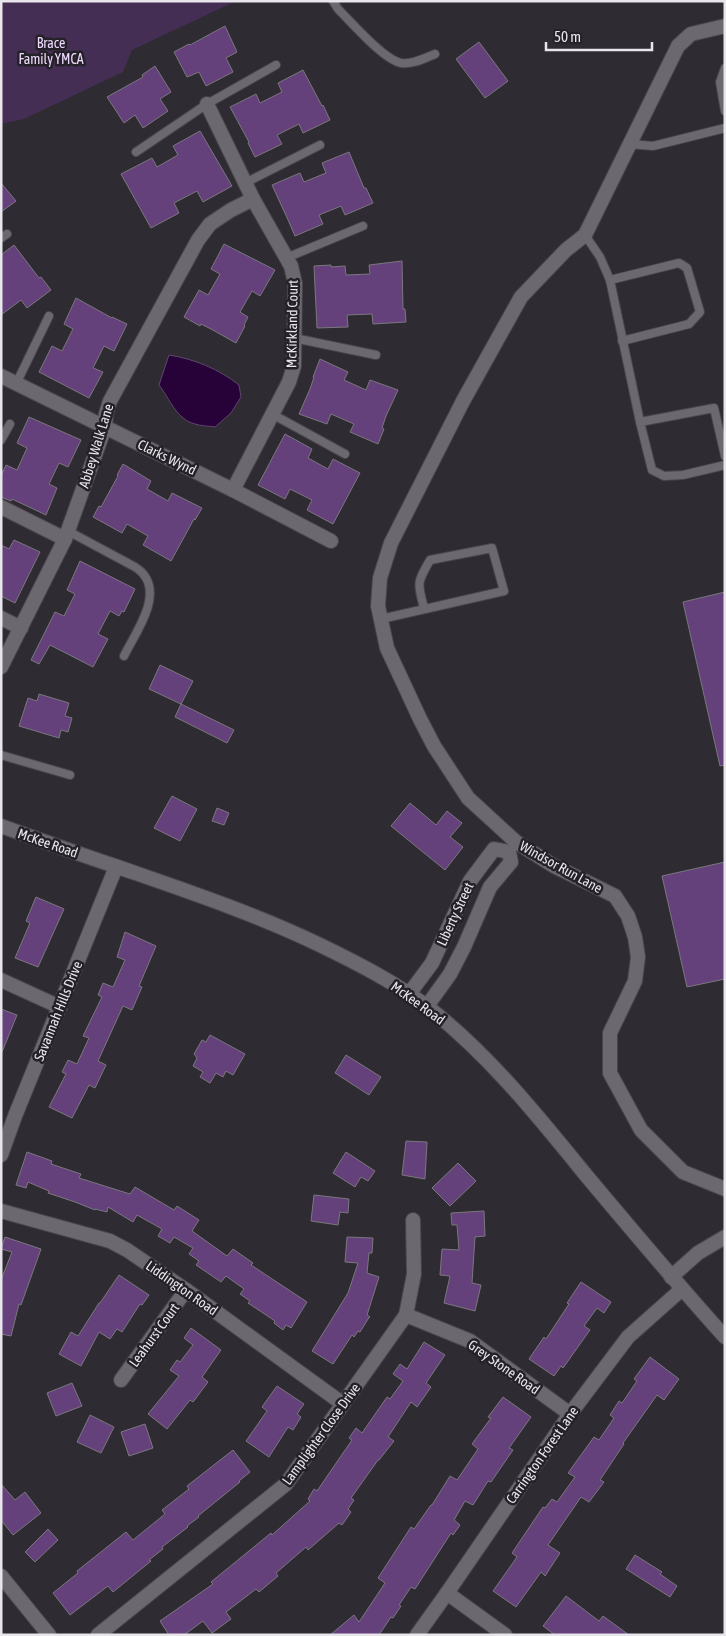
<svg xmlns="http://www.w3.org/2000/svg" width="726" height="1636" font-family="'Asap Condensed',sans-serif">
	<rect width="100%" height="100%" fill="#2f2b32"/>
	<path fill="#442e54" d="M1,1H236L132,50L123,72L24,119L1,124Z"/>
	<path fill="#260238" stroke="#60466e" d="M169,355C194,359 219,369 239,385L241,397L231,413L215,427C208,426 201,426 195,424C176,419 170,399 159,385Z"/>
	<g fill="#64417b" stroke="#7b777e">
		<path d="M225,26L237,52L226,58L233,72L206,86L199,72L187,77L174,52L189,44L190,45Z"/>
		<path d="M479,42L508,81L485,98L456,59Z"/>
		<path d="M155,66L171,92L160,99L168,111L143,128L135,115L124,123L107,97L143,77L142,75Z"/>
		<path d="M303,70L322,106L323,105L330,120L303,133L299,124L277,135L282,144L255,157L248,143L249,142L230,107L256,94L260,103L282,92L278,83Z"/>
		<path d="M200,131L232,186L203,202L197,191L174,203L179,213L151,228L121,174L152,158L157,167L178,155L173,146Z"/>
		<path d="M349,152L364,188H366L373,203L345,215L341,206L319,215L323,224L295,236L289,222L272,185L300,173L304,182L326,173L322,163Z"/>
		<path d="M1,183L16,201L1,212Z"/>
		<path d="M224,244L275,270L260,296L252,291L240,312L248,317L244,325L245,326L236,343L211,329L201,324L200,326L184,317L199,290L208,295L220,274L211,269Z"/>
		<path d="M14,245L39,278L41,277L51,290L27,308L21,300L1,315V255Z"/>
		<path d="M402,261L403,309H405L406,322L373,324L372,314L347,315L348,327L317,328L314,266L331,265V267L345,266L346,275L370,274L369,265Z"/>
		<path d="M76,298L112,318V317L127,324L114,351L104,346L93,368L103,372L89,398L39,372L52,346L62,351L73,329L64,324Z"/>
		<path d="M320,359L348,372L344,380L366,390L370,380L398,390L386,416L382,428L384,429L378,444L350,432L354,424L331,414L327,424L299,414L310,389L314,377H313Z"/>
		<path d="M29,417L81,440L68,467L59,463L49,484L57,488L46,515L12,499L11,501L1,497V476L6,465L17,470L27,448L17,443Z"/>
		<path d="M285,434L312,449L308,458L328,469L333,459L360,473L333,524L307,510L312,500L290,489L285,499L258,485Z"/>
		<path d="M123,464L151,481L147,489L168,501L172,493L202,508L195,520L194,519L171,561L143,545L148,536L127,524L122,533L93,517L99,506L101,507L118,476L117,475Z"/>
		<path d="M14,540L40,552L15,603L1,596V545L9,549Z"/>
		<path d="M80,561L135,589L124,612L122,611L119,616L110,611L98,634L108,639L93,667L50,645L39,664L31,660L55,612L64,616L75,594L67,590Z"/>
		<path d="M725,592V765L720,766L683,602Z"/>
		<path d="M160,665L193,681L181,704L149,689Z"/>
		<path d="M39,694L69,703L65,716L72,718L68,732L61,730L59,738L19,726L28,698L37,701Z"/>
		<path d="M181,704L234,730L227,743L175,717Z"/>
		<path d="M172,796L197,809L180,841L154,828Z"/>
		<path d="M410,803L436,825L447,811L462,823L450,837L463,847L445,870L391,826Z"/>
		<path d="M217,808L229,813L224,825L212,821Z"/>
		<path d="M725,862V979L687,987L662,876Z"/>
		<path d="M36,897L64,909L38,967L15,958L30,923L26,921Z"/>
		<path d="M125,932L156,946L139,986L142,987L132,1010L123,1006L98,1061L106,1065L95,1088L89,1085L72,1118L49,1107L66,1074L62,1072L68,1060L77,1064L89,1038L83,1036L102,997L98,995L103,983L113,987L125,960L117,957Z"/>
		<path d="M1,1009L17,1015L2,1052H1Z"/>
		<path d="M210,1035L245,1054L233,1075L226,1071L223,1077L216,1073L210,1083L200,1077L203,1072L193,1066L197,1058L194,1054L202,1040L206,1042Z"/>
		<path d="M346,1055L381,1077L369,1095L335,1073Z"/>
		<path d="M406,1141L427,1142L425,1179L402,1175Z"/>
		<path d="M27,1152L52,1161L51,1164L81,1174L79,1178L130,1194L135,1187L174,1210L177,1206L199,1220L192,1231L227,1256L233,1249L253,1263L251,1265L307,1302L291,1328L286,1325L283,1330L274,1323L275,1321L248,1303L250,1301L240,1294L244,1289L226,1276L221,1282L196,1265L199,1261L189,1254L193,1248L174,1237L170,1243L158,1236L162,1229L137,1215L133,1222L108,1207L107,1212L95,1209V1210L75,1202L48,1193L49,1191L28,1182L26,1188L16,1185Z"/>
		<path d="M346,1152L375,1171L368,1181L361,1177L355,1187L333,1173Z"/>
		<path d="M458,1163L476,1181L450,1206L432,1188Z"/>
		<path d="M314,1195L349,1199L348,1213L340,1212L338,1225L311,1221Z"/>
		<path d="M484,1211L485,1236L475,1237L472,1283L481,1285L475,1311L444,1303L450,1276L440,1275L442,1249L459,1250L457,1225H452L451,1213Z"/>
		<path d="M5,1237L41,1249L21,1305L19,1304L11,1336L1,1334V1280L12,1252L1,1249Z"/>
		<path d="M347,1237L373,1238L372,1253H369L367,1273L379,1277L367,1315L370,1317L368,1319L360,1332L358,1331L354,1337L352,1335L333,1364L312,1351L348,1293L358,1263L345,1262Z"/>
		<path d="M119,1275L149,1295L142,1305L140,1304L122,1332L117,1329L110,1339L99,1332L81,1366L59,1354L71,1332L78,1336L99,1303H100Z"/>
		<path d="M581,1282L611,1302L604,1313L597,1308L584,1326L590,1330L563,1368L561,1366L554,1376L529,1359L544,1337L546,1339L569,1304L567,1303Z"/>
		<path d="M191,1328L221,1350L202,1377L208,1382L193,1402L190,1400L167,1429L148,1414L179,1376L170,1370L177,1360L180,1362L193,1345L184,1338Z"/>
		<path d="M424,1342L445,1355L426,1383L431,1387L417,1407L411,1402L388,1437L394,1441L379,1460H378L351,1498L354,1500L348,1509L351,1512L342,1525L339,1523L308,1550L306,1547L276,1573L278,1576L259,1592L256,1589L226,1612L231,1619L212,1633L203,1621L184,1635H169L160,1621L213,1584L211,1582L271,1533L272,1535L310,1501L308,1499L314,1489L317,1491L352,1440L349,1438L356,1428L362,1433L387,1397L390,1399L403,1381L393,1374L400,1364L407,1369Z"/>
		<path d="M650,1357L679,1379L664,1400L657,1395L623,1443L624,1444L600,1480L604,1482L589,1502L581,1497L548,1545L560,1553L545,1576L541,1572L516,1607L493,1591L517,1557L512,1553L543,1507L545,1508L552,1499L557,1502L575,1477L568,1473L594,1437L599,1440L614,1418L610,1415L619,1401L622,1403L637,1381L634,1379Z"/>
		<path d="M72,1383L82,1406L56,1416L47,1393Z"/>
		<path d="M277,1386L304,1404L297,1414L301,1417L293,1430L288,1427L269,1457L246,1441L267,1411L262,1407Z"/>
		<path d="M503,1397L531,1417L509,1448L513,1450L491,1482L488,1481L473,1505L465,1501L454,1520L460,1525L453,1535L451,1533L415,1589L411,1587L399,1605L401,1606L393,1618L391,1617L379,1635H330L354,1615L359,1622L385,1583L378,1578L411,1527L414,1529L431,1505H432L450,1476L457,1480L478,1449L472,1444L491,1418L488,1417Z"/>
		<path d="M90,1415L114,1427L101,1453L77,1442Z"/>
		<path d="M145,1424L153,1448L129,1456L121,1432Z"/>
		<path d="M233,1450L250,1472L239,1481L240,1482L198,1516L199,1517L187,1526L188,1527L162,1547L163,1549L149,1560L151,1561L113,1592L108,1586L70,1615L53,1593L78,1573L77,1571L126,1532L133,1540L165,1514L162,1510L189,1489L187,1486Z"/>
		<path d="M1,1484L15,1500L25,1492L41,1513L13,1535L1,1520Z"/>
		<path d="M48,1529L58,1540L35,1562L25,1552Z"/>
		<path d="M635,1555L662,1572L660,1574L677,1586L670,1597L626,1569Z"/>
		<path d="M566,1596L599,1621L603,1616L629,1635H555L543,1626Z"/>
	</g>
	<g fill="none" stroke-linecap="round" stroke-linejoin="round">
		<g stroke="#49464b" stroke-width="10">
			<g id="service">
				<path d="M333,1L338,9C352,23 383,59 401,63C412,65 425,58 435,54"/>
				<path d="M725,68L720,82L725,111"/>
				<path d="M629,144L653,146L725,128"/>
				<path d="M136,152L207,104L276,65"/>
				<path d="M245,183L320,145"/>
				<path d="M585,235L600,257L610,280L640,422L652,470L664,476L683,475L725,465"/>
				<path d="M1,238L7,234"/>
				<path d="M286,258L363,226"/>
				<path d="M610,280L679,263L687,268L700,312L689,324L622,341"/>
				<path d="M294,338L376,355"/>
				<path d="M16,384L49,316"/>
				<path d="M272,414L345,454"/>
				<path d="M640,422L714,408L725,456"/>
				<path d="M1,440L10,424"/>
				<path d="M68,531L135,567C138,569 142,572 144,575C162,598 134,635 124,656"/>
				<path d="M381,619L504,591L492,548L430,560C417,583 417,582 424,608"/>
				<path d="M1,755L70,775"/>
			</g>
		</g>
		<g stroke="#49464b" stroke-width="16">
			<g id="minor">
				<path d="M725,26L691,34L678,46L585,235L566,250L521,297L463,401L391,543L380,578L378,606L387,648L420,719L434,746L468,798L516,842L554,866L615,896L628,916L635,937L638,957L635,981L610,1033V1073L641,1130L683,1172L725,1189"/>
				<path d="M207,104L253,199L291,266L295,283L294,366L289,382L233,490"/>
				<path d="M1,376L233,490L331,541"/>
				<path d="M1,507L65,539"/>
				<path d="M1,618L21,628"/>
				<path d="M1,667L65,539L105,427L106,414L110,401L198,240L210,224L231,210L253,199"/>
				<path d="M1,980L60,1007"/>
				<path d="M409,994L432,963L470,881L494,849L509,852L511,862L490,887L464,947L450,974L427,1006"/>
				<path d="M1,1155L15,1116L116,867"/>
				<path d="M1,1211L110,1241L127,1250L186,1290L343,1404"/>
				<path d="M671,1277L698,1253L725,1237"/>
				<path d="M406,1315L470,1341L570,1414"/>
				<path d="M121,1380L186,1290"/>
				<path d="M1,1576L49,1635"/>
				<path d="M447,1593L505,1635"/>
				<path d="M98,1635L286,1484L406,1315L414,1274L413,1220"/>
				<path d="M417,1635L447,1593L570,1414L628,1337L682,1289"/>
			</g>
		</g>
		<g stroke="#49464b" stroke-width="16">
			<path id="tertiary" d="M1,826C40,840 79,854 118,867C187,891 256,914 322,946C359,964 396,983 429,1008C489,1055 537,1115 585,1174C631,1229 677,1284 725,1337"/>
		</g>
		<use href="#service" stroke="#6c686f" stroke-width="8"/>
		<use href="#minor" stroke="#6c686f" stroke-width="14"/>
		<use href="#tertiary" stroke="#6c686f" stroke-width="14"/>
	</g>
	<g text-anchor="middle" stroke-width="5" stroke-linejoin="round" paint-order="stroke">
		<g font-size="14" fill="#eedafe" stroke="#252128">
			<text x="51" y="48">Brace<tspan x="51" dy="16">Family YMCA</tspan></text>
		</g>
		<g font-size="14" fill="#e9e6eb" stroke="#252128">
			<text transform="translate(292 324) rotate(-89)" y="5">McKirkland Court</text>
			<text transform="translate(96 446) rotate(-73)" y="5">Abbey Walk Lane</text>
			<text transform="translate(167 457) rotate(26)" y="5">Clarks Wynd</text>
			<text transform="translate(48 843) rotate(19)" y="5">McKee Road</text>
			<text transform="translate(561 867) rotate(29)" y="5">Windsor Run Lane</text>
			<text transform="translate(455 914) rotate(-65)" y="5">Liberty Street</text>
			<text transform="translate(418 1003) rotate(36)" y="5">McKee Road</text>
			<text transform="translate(58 1011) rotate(-68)" y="5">Savannah Hills Drive</text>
			<text transform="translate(182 1288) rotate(35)" y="5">Liddington Road</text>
			<text transform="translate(154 1335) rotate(-54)" y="5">Leahurst Court</text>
			<text transform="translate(504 1367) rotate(35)" y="5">Grey Stone Road</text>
			<text transform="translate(321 1434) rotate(-54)" y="5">Lamplighter Close Drive</text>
			<text transform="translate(542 1455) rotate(-55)" y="5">Carrington Forest Lane</text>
		</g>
	</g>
	<rect width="726" height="1636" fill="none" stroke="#e9e6eb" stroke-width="5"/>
	<path d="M546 42v8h106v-8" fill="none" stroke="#e9e6eb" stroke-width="2.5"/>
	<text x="554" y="42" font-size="15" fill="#e9e6eb" stroke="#252128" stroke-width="4" paint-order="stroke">50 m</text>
</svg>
